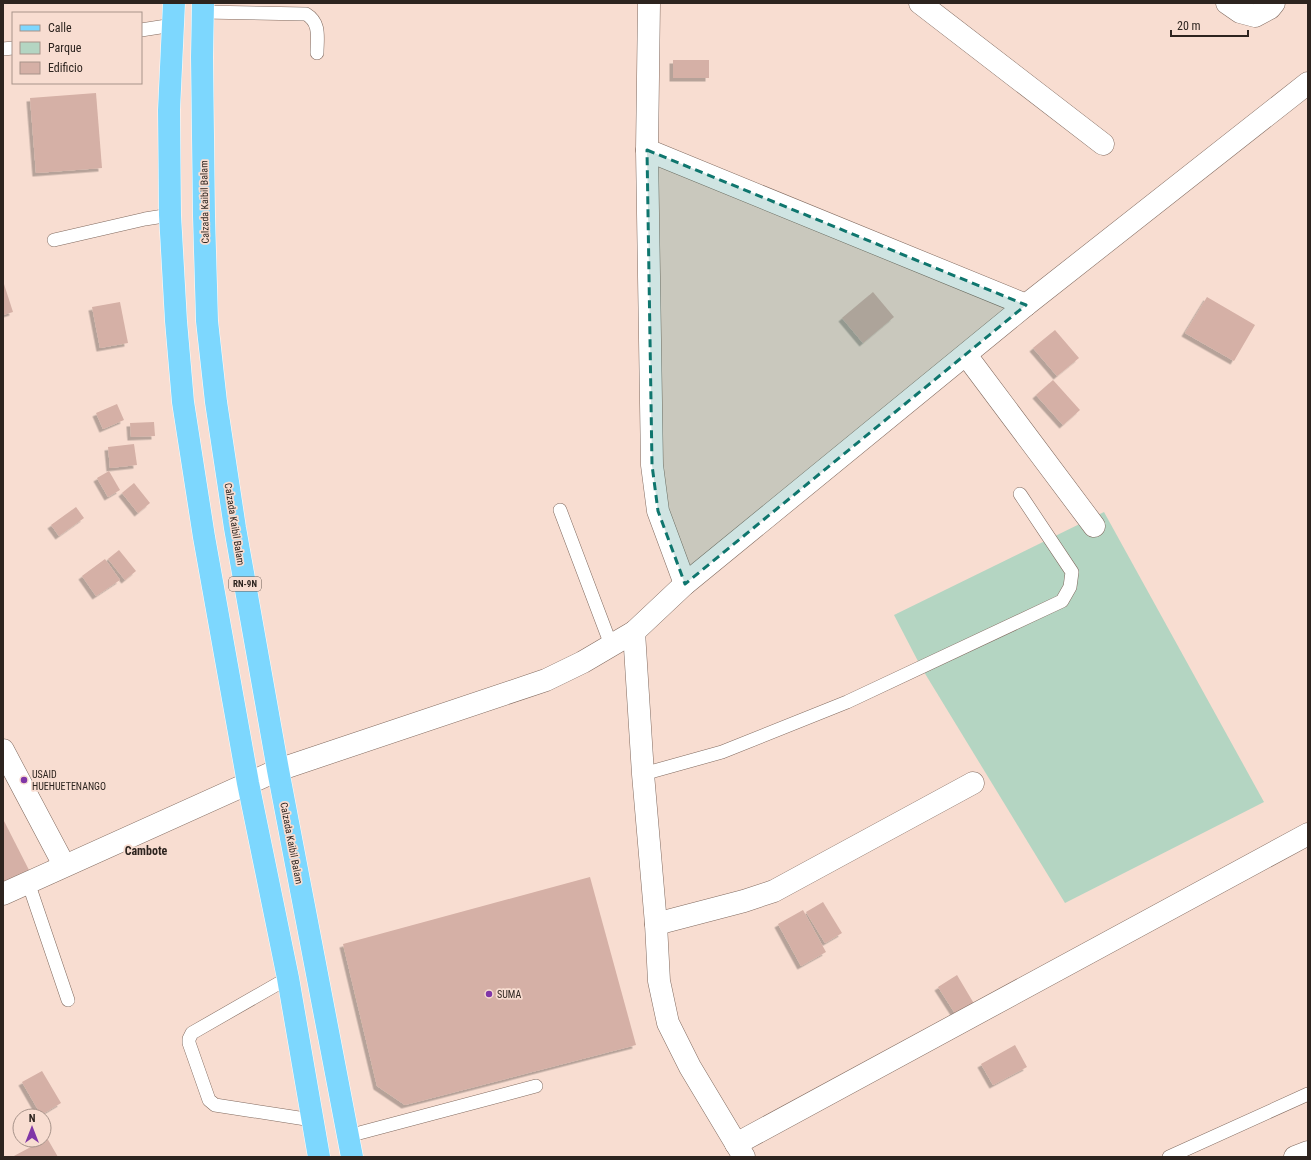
<svg xmlns="http://www.w3.org/2000/svg" width="1311" height="1160" font-family="'Roboto Condensed',sans-serif">
	<defs>
		<filter id="shadow"><feDropShadow dx="-3.5" dy="3.5" stdDeviation="0" flood-color="#0004"/></filter>
	</defs>
	<rect width="100%" height="100%" fill="#f8ddd1"/>
	<path fill="#b4d5c2" d="M1104,512L1264,802L1065,903L921,667L894,615Z"/>
	<g fill="#d5b0a6" filter="url(#shadow)">
		<rect x="673" y="60" width="36" height="18"/>
		<path d="M96,93L102,168L36,173L30,98Z"/>
		<path d="M3,281L13,312L3,315Z"/>
		<path d="M873,292L894,317L863,343L842,318Z"/>
		<path d="M1207,297L1255,325L1234,361L1185,333Z"/>
		<path d="M120,302L128,343L100,348L92,307Z"/>
		<path d="M1055,330L1079,358L1057,376L1033,348Z"/>
		<path d="M1053,380L1080,410L1063,425L1036,395Z"/>
		<path d="M117,404L124,420L103,429L96,413Z"/>
		<path d="M154,422L155,436L131,437L130,423Z"/>
		<path d="M134,444L137,465L110,468L108,447Z"/>
		<path d="M109,471L120,490L108,497L97,478Z"/>
		<path d="M134,483L150,503L138,513L122,493Z"/>
		<path d="M76,507L84,518L59,536L51,525Z"/>
		<path d="M119,550L136,571L125,580L108,559Z"/>
		<path d="M105,559L120,580L96,596L82,576Z"/>
		<path d="M3,819L30,872L3,886Z"/>
		<path d="M590,877L636,1045L405,1105L377,1086L343,944Z"/>
		<path d="M823,902L842,933L825,943L806,912Z"/>
		<path d="M803,910L826,952L801,966L778,924Z"/>
		<path d="M957,975L976,1007L958,1018L938,987Z"/>
		<path d="M1015,1045L1027,1067L993,1085L981,1064Z"/>
		<path d="M42,1071L61,1103L41,1115L22,1082Z"/>
		<path d="M47,1138L58,1157H12L44,1140Z"/>
	</g>
	<g fill="none" stroke-linecap="round" stroke-linejoin="round">
		<g stroke="#816a5f" stroke-width="14">
			<g id="service">
				<path d="M203,12L306,14C321,23 317,38 317,53"/>
				<path d="M141,30L173,25"/>
				<path d="M3,49L13,48"/>
				<path d="M54,240L145,219L170,215"/>
				<path d="M560,510L611,645"/>
				<path d="M643,774L722,752L847,702L1062,601L1070,587L1072,572L1020,494"/>
				<path d="M28,882L68,1000"/>
				<path d="M288,978L192,1033L189,1039V1043L209,1100L215,1105L312,1120"/>
				<path d="M348,1136L536,1086"/>
				<path d="M1169,1157L1308,1094"/>
			</g>
		</g>
		<g stroke="#816a5f" stroke-width="23">
			<g id="minor">
				<path d="M649,3L647,150L652,465L658,511L685,584"/>
				<path d="M920,3L1103,144"/>
				<path d="M1227,3L1240,12L1255,16L1270,8L1274,3"/>
				<path d="M647,150L1026,305"/>
				<path d="M966,355L1094,526"/>
				<path d="M634,632L643,774L656,924L659,981L668,1023L690,1067L744,1157"/>
				<path d="M3,750L64,865"/>
				<path d="M3,894L278,770L546,680L583,662L634,632L685,584L1026,305L1308,83"/>
				<path d="M656,924L744,901L774,891L973,783"/>
				<path d="M736,1144L1308,834"/>
				<path d="M1295,1157L1308,1152"/>
			</g>
		</g>
		<g stroke="#fff" stroke-width="23">
			<g id="primary">
				<path d="M174,3L169,110L170,215L176,321L183,402L204,537L248,783L288,978L319,1157"/>
				<path d="M203,3L202,57L204,216L207,321L216,402L235,528L278,770L352,1157"/>
			</g>
		</g>
		<use href="#service" stroke="#fff" stroke-width="13"/>
		<use href="#minor" stroke="#fff" stroke-width="22"/>
		<use href="#primary" stroke="#7dd7fe" stroke-width="22"/>
	</g>
	<path fill="#0f766e" fill-opacity="0.2" stroke="#0f766e" stroke-width="3" stroke-dasharray="8 5" stroke-linejoin="round" d="M647,150L1026,305L685,584L658,511L652,465Z"/>
	<g fill="#8036a7" stroke="#f8ddd1" stroke-width="1.5">
		<circle cx="24" cy="780" r="4"/>
		<circle cx="489" cy="994" r="4"/>
	</g>
	<g text-anchor="middle" stroke-width="3.5" stroke-linejoin="round" paint-order="stroke">
		<rect fill="#f8ddd1" stroke="#6a5c54" stroke-width="1" x="229" y="577" width="32" height="14" rx="3"/>
		<g font-size="9" font-weight="bold" fill="#2d241f">
			<text x="245" y="587">RN-9N</text>
		</g>
		<g font-size="10" fill="#2d241f" stroke="#f8ddd1">
			<text transform="translate(204 202) rotate(-91)" y="4">Calzada Kaibil Balam</text>
			<text transform="translate(235 524) rotate(81)" y="4">Calzada Kaibil Balam</text>
			<text transform="translate(292 843) rotate(79)" y="4">Calzada Kaibil Balam</text>
		</g>
		<g font-size="10" fill="#2d241f" stroke="#f8ddd1" text-anchor="start">
			<text x="32" y="778">USAID<tspan x="32" dy="12">HUEHUETENANGO</tspan></text>
			<text x="497" y="998">SUMA</text>
		</g>
		<g font-size="12" font-weight="bold" fill="#2d241f" stroke="#f8ddd1">
			<text x="146" y="855">Cambote</text>
		</g>
	</g>
	<rect width="1311" height="1160" fill="none" stroke="#2d241f" stroke-width="8"/>
	<rect x="12" y="12" width="130" height="72" fill="#f8ddd1" stroke="#a7938a"/>
	<rect x="20" y="25" width="20" height="6" fill="#7dd7fe" stroke="#a7938a"/>
	<text x="48" y="32" font-size="12" fill="#2d241f">Calle</text>
	<rect x="20" y="42" width="20" height="12" fill="#b4d5c2" stroke="#a7938a"/>
	<text x="48" y="52" font-size="12" fill="#2d241f">Parque</text>
	<rect x="20" y="62" width="20" height="12" fill="#d5b0a6" stroke="#a7938a"/>
	<text x="48" y="72" font-size="12" fill="#2d241f">Edificio</text>
	<g transform="translate(32 1128)"><circle r="19" fill="#f8ddd1" stroke="#a7938a"/>
	<path d="M0-3L7 15L0 10L-7 15Z" fill="#8036a7"/>
	<text y="-6" font-size="11" font-weight="bold" text-anchor="middle" fill="#2d241f">N</text>
	</g>
	<path d="M1171 30v6h77v-6" fill="none" stroke="#2d241f" stroke-width="2"/>
	<text x="1177" y="30" font-size="12" fill="#2d241f" stroke="#f8ddd1" stroke-width="3" paint-order="stroke">20 m</text>
</svg>
